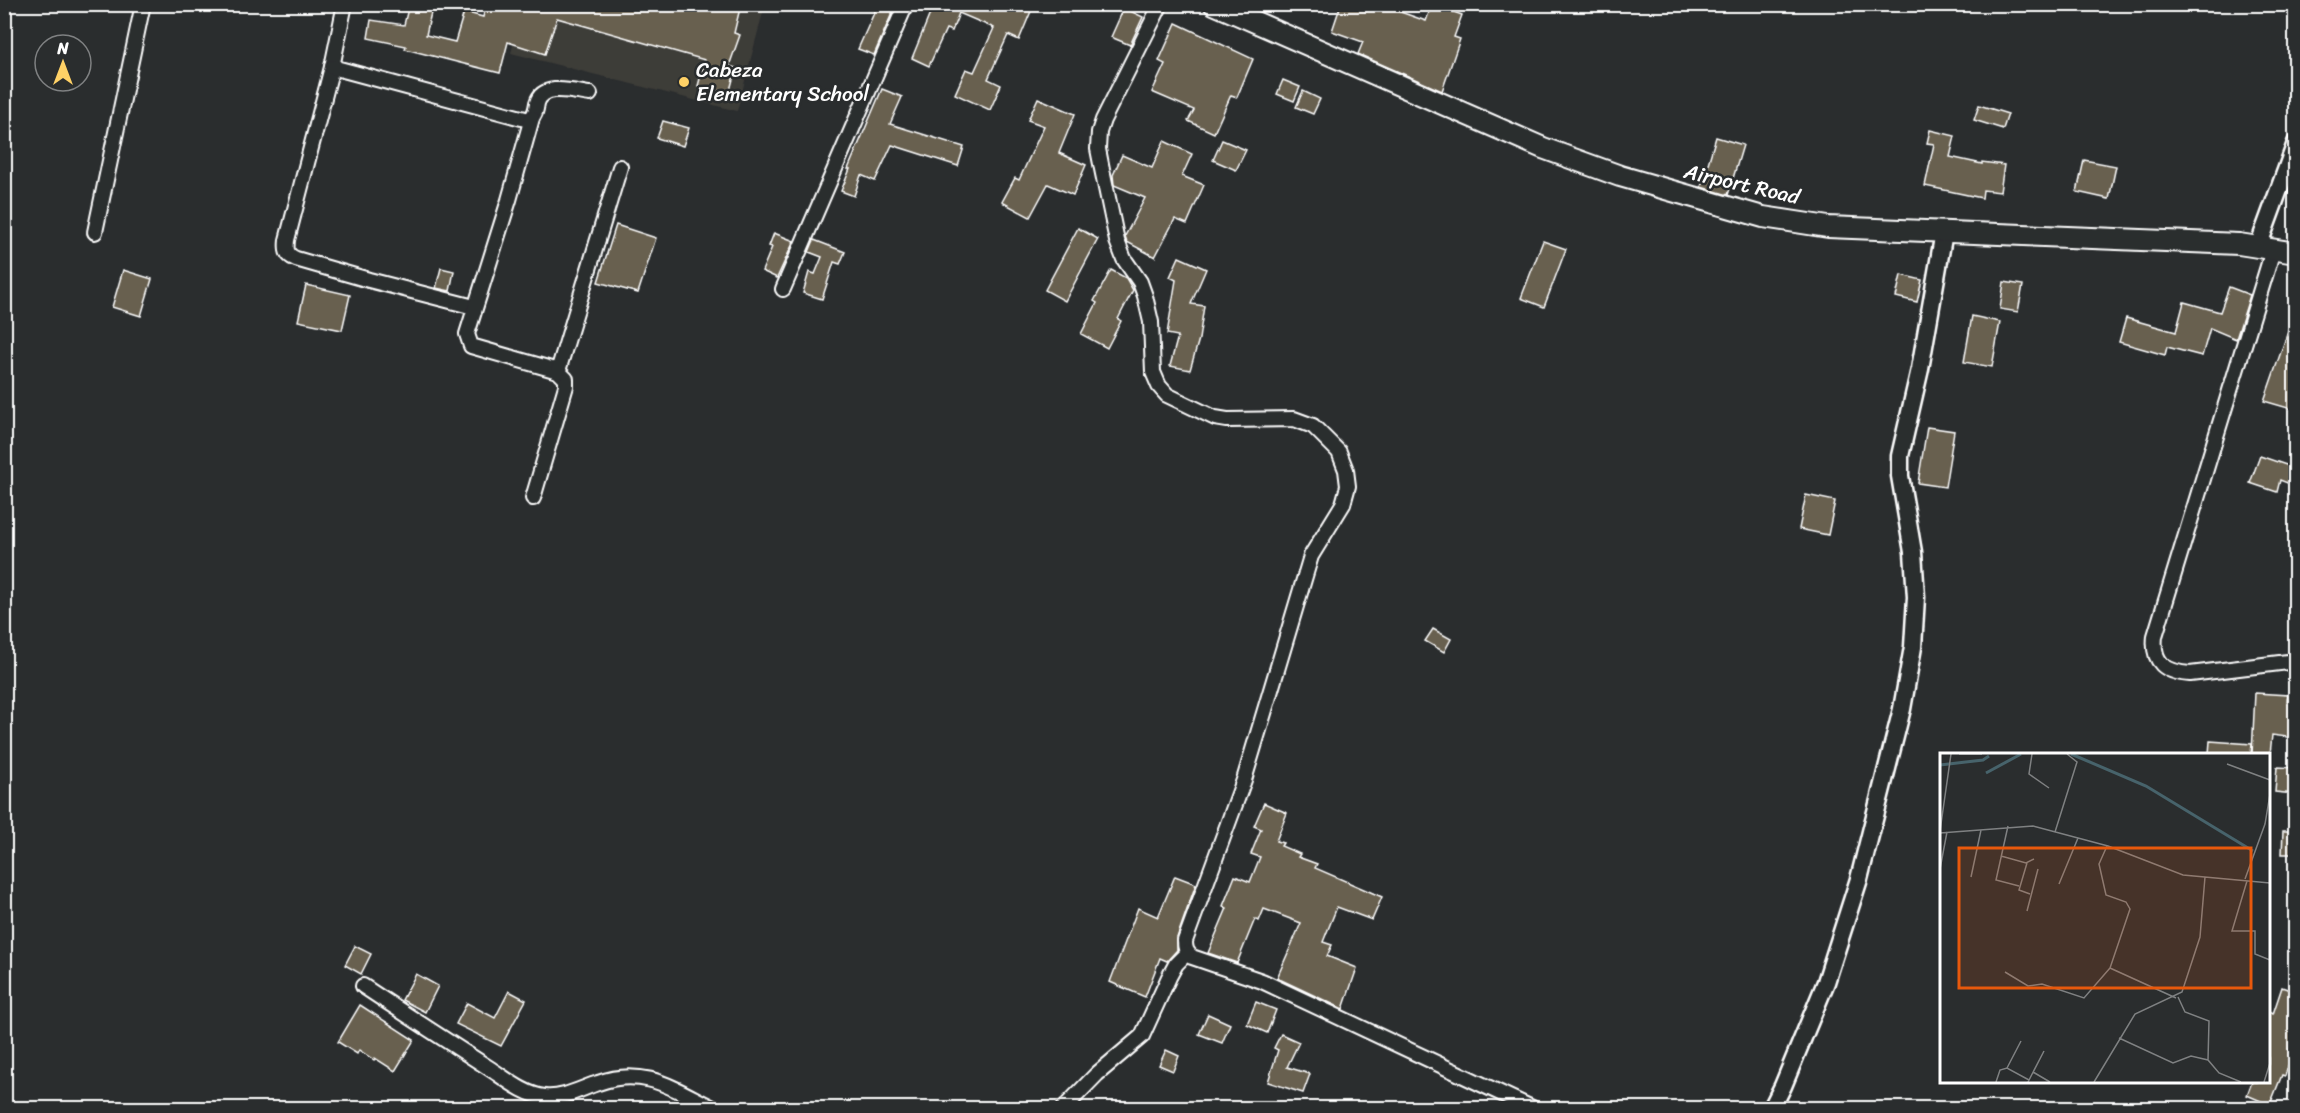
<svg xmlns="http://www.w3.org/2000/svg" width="2300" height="1113" font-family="Sriracha,sans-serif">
	<rect width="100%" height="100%" fill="#2a2d2e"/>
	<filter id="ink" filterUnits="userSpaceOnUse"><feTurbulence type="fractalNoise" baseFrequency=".0167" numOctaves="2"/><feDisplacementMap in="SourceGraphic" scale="12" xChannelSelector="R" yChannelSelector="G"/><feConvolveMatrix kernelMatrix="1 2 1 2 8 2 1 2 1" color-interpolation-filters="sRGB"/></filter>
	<g filter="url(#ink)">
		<path fill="#3d3c38" d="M524,5H765L737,111L511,53Z"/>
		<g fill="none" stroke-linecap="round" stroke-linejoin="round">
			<path stroke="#91a1a6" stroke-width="5" d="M2287,4L2296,9"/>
		</g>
		<g fill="#686050" stroke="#fff" stroke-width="1.5">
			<path d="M409,4L432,8L426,35L455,42L464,12L483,17L486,4H741L734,33L740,35L729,66L736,68L729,94L698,86L705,60L557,18L545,54L508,42L500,73L405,49L406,46L368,38L371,20L404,25Z"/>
			<path d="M878,4H896L874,55L858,49Z"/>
			<path d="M934,4H1034L1019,40L1008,35L988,79L1001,85L990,110L955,94L966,69L974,72L994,28L959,13L952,31L946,29L929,66L912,58Z"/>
			<path d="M1341,4H1378L1426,21L1432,4L1462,15L1454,37L1460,39L1442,91L1358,54L1363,42L1332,31Z"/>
			<path d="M1124,8L1143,17L1130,45L1111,37Z"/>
			<path d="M1176,23L1253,59L1237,97L1231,95L1214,133L1188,121L1194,110L1152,92L1165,64L1159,61Z"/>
			<path d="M1283,80L1300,87L1294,101L1277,94Z"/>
			<path d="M882,89L902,97L890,124L964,147L958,166L892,145L875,181L861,175L854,196L841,191L850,169H848Z"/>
			<path d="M1303,91L1320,99L1313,114L1296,107Z"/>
			<path d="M1038,98L1075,114L1059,153L1086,165L1073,195L1048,184L1030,217L1002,202L1015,178L1019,180L1044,126L1028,120Z"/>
			<path d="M1979,105L2008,114L2003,129L1974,120Z"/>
			<path d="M663,121L689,128L683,146L657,138Z"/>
			<path d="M1930,130L1955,136L1950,157L1982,164V162L2004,165L2000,192L1983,190L1982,198L1925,186L1934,144L1927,143Z"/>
			<path d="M1716,137L1743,145L1728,195L1701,187Z"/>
			<path d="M1222,140L1246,150L1236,170L1213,160Z"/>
			<path d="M1164,141L1192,154L1182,176L1204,185L1187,224L1175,219L1155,257L1127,242L1125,236L1145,198L1114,185L1113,175L1122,155L1152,168Z"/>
			<path d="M2084,160L2116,166L2109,199L2077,192Z"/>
			<path d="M616,225L656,238L638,293L598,282Z"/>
			<path d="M1078,228L1098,239L1065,301L1045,290Z"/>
			<path d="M774,233L794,241L777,278L762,271L772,247L769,246Z"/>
			<path d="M814,240L845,252L840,264L834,262L822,299L803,293L809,272L815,274L822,257L809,252Z"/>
			<path d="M1543,241L1566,249L1544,307L1521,298Z"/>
			<path d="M1179,257L1206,269L1191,304L1204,306L1199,339L1190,370L1170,366L1178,336L1167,334L1176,280L1170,277Z"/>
			<path d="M441,268L454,271L450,291L436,288Z"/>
			<path d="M123,270L152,279L141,316L112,307Z"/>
			<path d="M1111,270L1126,278L1133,290L1118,319L1121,321L1107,348L1081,334L1097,303L1094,301Z"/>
			<path d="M1901,275L1922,280L1917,302L1896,297Z"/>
			<path d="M2004,282L2023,285L2018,312L2000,309Z"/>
			<path d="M306,285L350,295L342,330L298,321Z"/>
			<path d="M2229,287L2250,295L2236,339L2210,328L2202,356L2167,347L2165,355L2119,342L2126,318L2176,332L2184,302L2220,312Z"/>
			<path d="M1972,316L2000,322L1992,367L1964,362Z"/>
			<path d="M2293,317H2295V410L2264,401Z"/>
			<path d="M1927,427L1954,431L1945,487L1918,483Z"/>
			<path d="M2260,456L2295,468V486L2280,480L2277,492L2250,483Z"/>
			<path d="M1806,495L1835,501L1828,535L1799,529Z"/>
			<path d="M1433,629L1451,639L1444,652L1425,641Z"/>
			<path d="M2255,693L2288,695L2287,701L2295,702V738L2272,735L2270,754H2252Z"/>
			<path d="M2210,741L2252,744L2251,754H2209Z"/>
			<path d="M2277,767L2295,768V794L2275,792Z"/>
			<path d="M1264,803L1287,813L1276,841L1283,843L1281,846L1300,854L1298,857L1317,864L1315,868L1382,897L1372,920L1337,907L1323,942L1332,945L1327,956L1357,968L1343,1009L1277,978L1301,923L1264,909L1259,921L1255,919L1237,963L1208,953L1227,908L1223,906L1235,876L1250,882L1260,857L1251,854L1261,829L1254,826Z"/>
			<path d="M2283,831H2295V854H2282Z"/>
			<path d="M1175,876L1196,884L1177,938V950L1167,961L1160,958L1145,997L1110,982L1138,908L1158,917Z"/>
			<path d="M355,946L371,954L361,974L345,965Z"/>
			<path d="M416,974L438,986L425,1012L402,1000Z"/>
			<path d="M2282,987L2295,992V1032L2289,1050L2293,1051L2285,1076L2282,1075L2269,1107L2268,1104L2247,1095L2252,1082H2268V1012L2273,1014Z"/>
			<path d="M509,991L526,1000L501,1046L456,1024L467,1003L495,1018Z"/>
			<path d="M1256,1002L1276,1010L1267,1033L1247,1024Z"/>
			<path d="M360,1005L414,1040L395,1071L375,1058L374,1060L359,1050L357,1054L338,1042Z"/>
			<path d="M1208,1014L1230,1024L1222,1043L1199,1034Z"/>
			<path d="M1281,1034L1299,1042L1287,1067L1310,1074L1303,1093L1268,1082L1278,1050L1274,1048Z"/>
			<path d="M1166,1050L1179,1056L1173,1071L1159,1065Z"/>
		</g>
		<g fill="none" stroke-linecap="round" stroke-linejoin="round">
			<g stroke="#fff" stroke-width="18">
				<g id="minor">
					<path d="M345,4L332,67L287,240C286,250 286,255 296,259L369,280L474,307"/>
					<path d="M1161,4L1103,120L1099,132L1098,149L1102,169L1117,241L1124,259L1140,282L1145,296L1151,322L1153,372L1159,386L1167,395L1215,418L1227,420L1294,419L1313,426L1339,452L1346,470L1348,486L1343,504L1311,556L1244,780L1185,941C1185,948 1186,952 1192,957L1262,981L1532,1108"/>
					<path d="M332,67L529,120C535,116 536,110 537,103C543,82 574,92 590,94"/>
					<path d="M532,118L509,200L467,334L471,346L558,371L566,379V386L533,498"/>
					<path d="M95,232L143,4"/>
					<path d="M2273,250L2155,636C2152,663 2165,672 2190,674L2296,661"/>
					<path d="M783,289L906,4"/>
					<path d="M558,371L620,167"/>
					<path d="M363,986C405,1014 447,1041 489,1068C506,1079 525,1095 545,1097C563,1099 582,1088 598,1083C644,1066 674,1089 713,1108"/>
					<path d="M1064,1108L1097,1074L1142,1036L1169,977L1176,964L1187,953"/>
				</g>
			</g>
			<g stroke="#fff" stroke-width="21">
				<g id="tertiary">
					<path d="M2258,247L2296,143"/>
					<path d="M1772,1108L1783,1086L1826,982L1859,879L1902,709L1913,647L1916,597L1913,552L1900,476V456L1920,369L1944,232"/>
				</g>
			</g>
			<g stroke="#fff" stroke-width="24">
				<path id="secondary" d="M1214,4L1543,148L1620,176L1763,217L1828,227L2239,244L2296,253"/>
			</g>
			<use href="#minor" stroke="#2a2d2e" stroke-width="14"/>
			<use href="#tertiary" stroke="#2a2d2e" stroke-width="16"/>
			<use href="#secondary" stroke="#2a2d2e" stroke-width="20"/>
		</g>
	</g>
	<circle fill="#ffd166" stroke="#2a2d2e" stroke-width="2" cx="684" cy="82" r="6"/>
	<g text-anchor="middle" stroke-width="5" stroke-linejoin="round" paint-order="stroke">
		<g font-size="21" fill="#fff" stroke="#2a2d2e" text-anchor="start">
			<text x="696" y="77">Cabeza<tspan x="696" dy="24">Elementary School</tspan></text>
		</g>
		<g font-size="21" fill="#fff" stroke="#2a2d2e">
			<text transform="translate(1742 184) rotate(13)" y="7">Airport Road</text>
		</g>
	</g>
	<g transform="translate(1940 753)">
		<rect width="330" height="330" fill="#2a2d2e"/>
		<path fill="none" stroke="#47636b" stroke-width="3" d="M131,1L206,33L313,98M0,12L43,7L49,3M46,20L81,1"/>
		<path fill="none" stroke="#7f8182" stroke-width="1.5" d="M19,1H42M92,1L89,21L109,35M287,11L330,27M68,73L56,127L79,133M0,78L11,1M115,79L137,9L127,1M0,80L93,73L168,93L243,122L330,130M167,93L159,111L166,142L186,149L190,156L170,215L236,245M61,103L86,110L94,106M87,110L79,137L90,141M0,116L7,79M31,124L41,77M305,126L325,71L330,41M307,128L292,178H315V201L330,207M119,131L138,85M87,158L98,116M65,219L88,233L102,231L144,245L170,215M238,244L245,259L269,268L268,307M179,285L233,310L251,303L268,307L279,320L301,329M67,315L81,288M93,319L110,329M56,329L60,317L67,315L89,327M88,329L104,298M154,329L195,261L242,239L260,184L265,124M324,329L330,310"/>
		<path fill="#e8590c" fill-opacity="0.15" stroke="#e8590c" stroke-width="3" d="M19,95H311V235H19Z"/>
		<rect width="330" height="330" fill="none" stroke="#fff" stroke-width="3"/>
	</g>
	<rect width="2300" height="1113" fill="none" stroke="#2a2d2e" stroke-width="24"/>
	<rect x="12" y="12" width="2276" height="1089" fill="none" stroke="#fff" stroke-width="2" filter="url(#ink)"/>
	<g transform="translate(63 63)"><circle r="28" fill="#2a2d2e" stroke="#7f8182" stroke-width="1.5"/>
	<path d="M0-4.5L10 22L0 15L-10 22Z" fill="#ffd166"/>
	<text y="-9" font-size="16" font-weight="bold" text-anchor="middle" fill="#ffffff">N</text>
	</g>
</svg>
